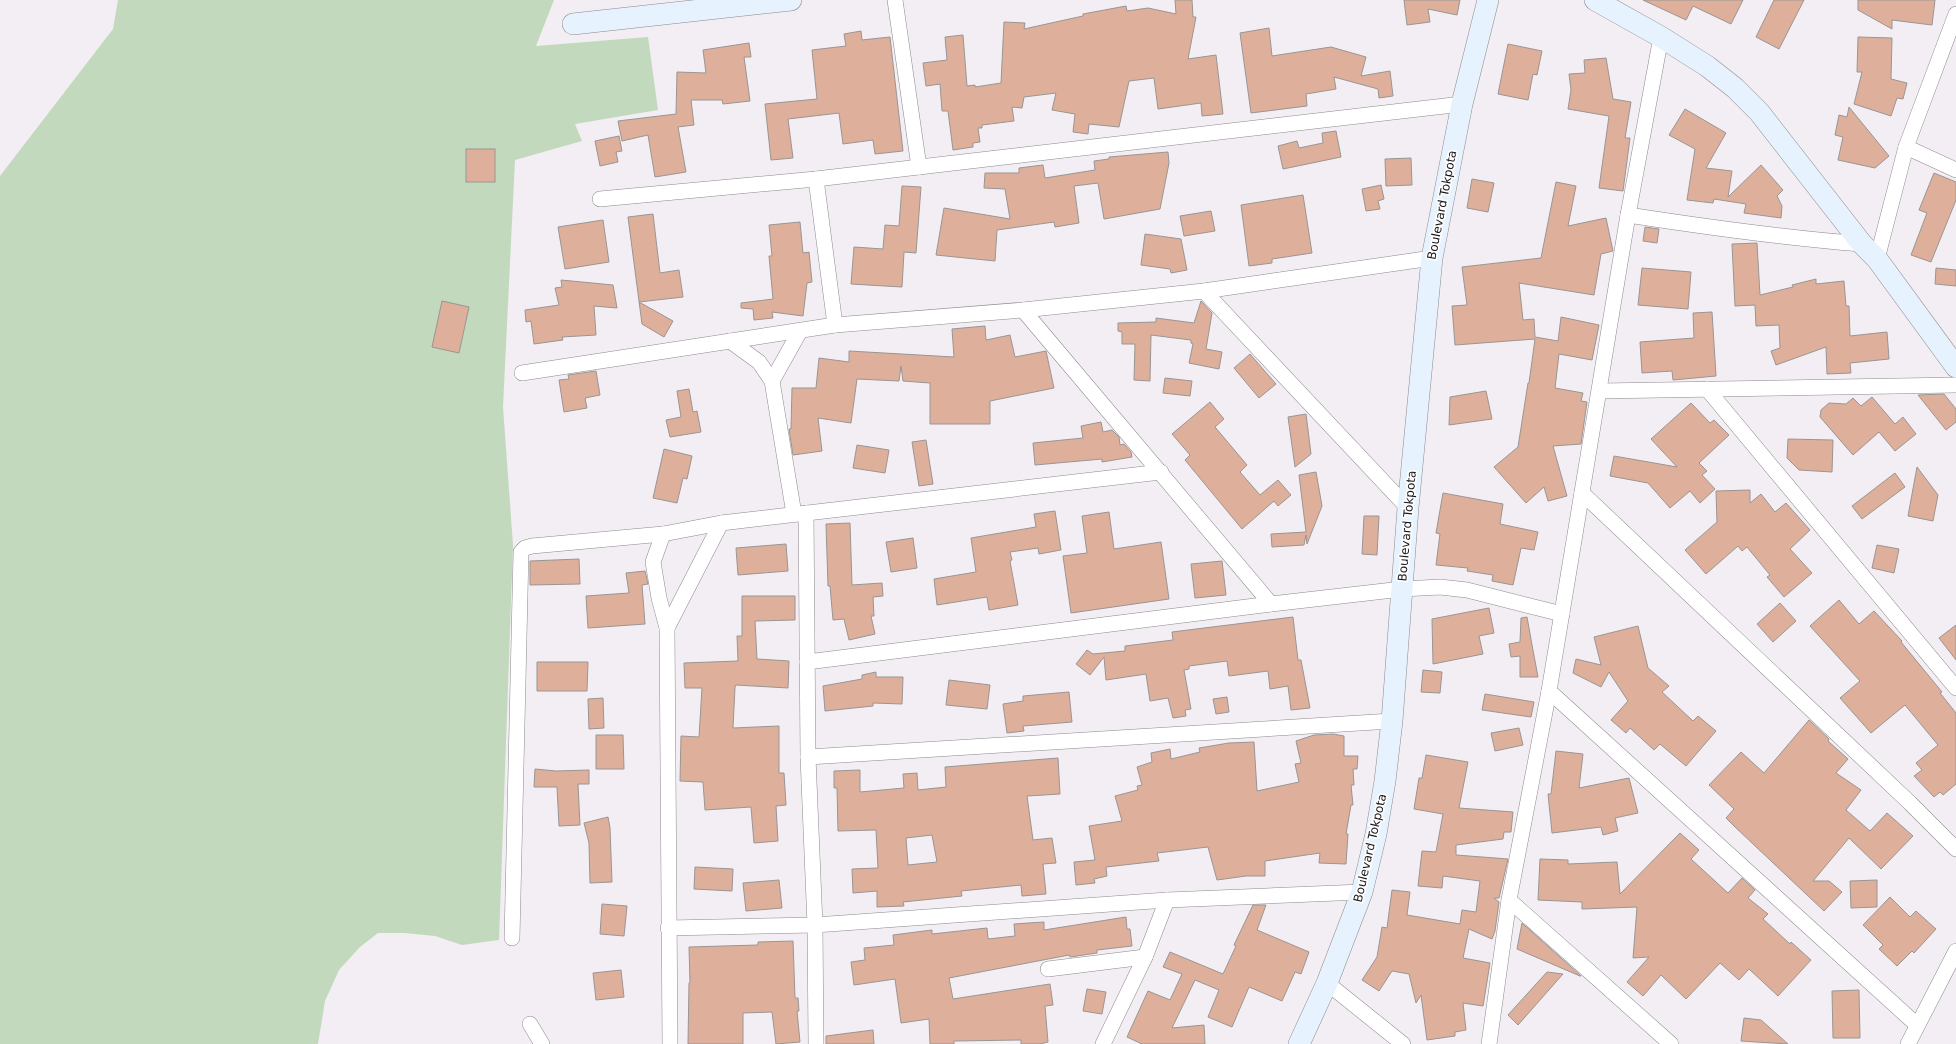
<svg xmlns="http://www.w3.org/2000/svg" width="1956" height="1044" font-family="'DejaVu Sans',sans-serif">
	<rect width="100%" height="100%" fill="#f2eef3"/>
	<path fill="#c2d9be" d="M118,0H554L536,46L648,37L658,110L575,124L582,141L515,160L503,407L513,545L499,940L462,945L435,936L404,933H378L360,947L339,970L325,1001L318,1044H0V176L113,29Z"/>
	<g fill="#deb09b" stroke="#9a9593" fill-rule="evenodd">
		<path d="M1175,0H1192L1193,17H1196L1188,59L1216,55L1223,114L1202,116L1201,103L1158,109L1154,78L1129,81L1119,127L1089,124L1088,134L1073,132L1075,114L1052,110L1056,93L1024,97L1022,108L1012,107L1014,121L982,125V128H978L980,142L973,143V147L953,150L948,111H942L940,84L926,86L923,63L947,60L945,37L963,35L967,86L975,85V87L1001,83L1004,22L1025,23L1024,29L1083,16V14L1126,6L1127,11L1148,8L1176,14Z"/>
		<path d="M1404,0H1460L1457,15L1428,9L1430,22L1407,25Z"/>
		<path d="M1643,0H1743L1731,24L1693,6L1686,20Z"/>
		<path d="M1774,0H1804L1779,49L1756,37Z"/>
		<path d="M1858,0H1935L1932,25L1892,20V29L1858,10Z"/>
		<path d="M1269,28L1272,56L1331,47L1366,57L1361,76L1390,71L1393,96L1379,98L1378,89L1334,77L1336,89L1306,94L1307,106L1251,113L1240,33Z"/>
		<path d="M861,31L862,40L890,37L903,151L875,154L873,140L843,144L839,113L788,119L793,158L771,160L765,104L817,99L812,50L846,46L844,34Z"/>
		<path d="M1858,37L1892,38L1891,79L1907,83L1903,99L1897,98L1891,116L1854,104L1862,72H1857Z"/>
		<path d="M749,43L751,57H744L750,101L723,104L722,100H691L694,125L678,127L686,172L655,177L648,135L622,141L618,121L676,114L677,72L706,73L703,50Z"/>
		<path d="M1508,44L1542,51L1537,75L1533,74L1528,100L1498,94Z"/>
		<path d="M1606,58L1613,99L1631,102L1625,138H1630L1623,191L1599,188L1609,116L1568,109L1571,90L1569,74L1585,73L1584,60Z"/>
		<path d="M1849,107L1889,156L1875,168L1838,160L1843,137L1835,135L1839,115L1847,117Z"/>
		<path d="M1685,109L1726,133L1706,168L1732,171L1728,197L1761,165L1783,190L1777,196L1782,206L1781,218L1744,213L1746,204L1714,199L1713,203L1687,200L1695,149L1669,135Z"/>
		<path d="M1336,131L1341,157L1283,169L1278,146L1297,141L1299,148L1323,143L1322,133Z"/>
		<path d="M619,136L622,151L616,152L618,162L600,166L595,141Z"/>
		<rect x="466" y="149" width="29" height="33"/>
		<path d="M1168,152L1169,163L1160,209L1104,219L1098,183L1074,186L1079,223L1055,227L1054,222L997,230L995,261L936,255L944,208L1010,219L1005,189L984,188L985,173H1019V168L1043,165L1045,178L1095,170L1094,161L1109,159V157Z"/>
		<path d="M1411,158L1412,185L1386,186L1385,159Z"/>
		<path d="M1934,173L1956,182V200L1931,262L1911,255L1927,213L1919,210Z"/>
		<path d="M1472,179L1494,183L1488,212L1467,208Z"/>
		<path d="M1556,182L1576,186L1568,226L1606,218L1613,251L1601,254L1594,295L1519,283L1523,320L1534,319L1535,337L1558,341L1561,317L1599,325L1592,360L1559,354L1555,388L1583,393L1581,401L1587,402L1581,444L1553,446L1567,496L1548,501L1544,487L1526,503L1494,467L1518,447L1528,383H1529L1535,339L1455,345L1452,306L1467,305L1462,267L1541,258Z"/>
		<path d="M1381,185L1384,199L1378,201L1380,209L1366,211L1362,189Z"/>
		<path d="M902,186L921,187L916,253L904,252L902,287L851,284L854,247L883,249L885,225L899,226Z"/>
		<path d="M1303,195L1312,253L1272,259V263L1249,266L1241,205Z"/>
		<path d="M1211,211L1215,231L1184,236L1180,216Z"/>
		<path d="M653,214L660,273L679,270L683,297L639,302L673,321L664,337L642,324L628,217Z"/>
		<path d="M603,220L609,262L565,269L558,227Z"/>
		<path d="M800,222L803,253L809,252L812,282L807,283L803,316L772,312L773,318L754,320L753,309L741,308V303L773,299L769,256H772L769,225Z"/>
		<path d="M1645,227L1659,229L1657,243L1643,241Z"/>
		<path d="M1145,234L1181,239L1187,270L1171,273L1170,269L1141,265Z"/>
		<path d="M1757,243L1760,295L1793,287L1792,285L1816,279V284L1844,281L1846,306H1849L1850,336L1887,332L1889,359L1850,363L1851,373L1827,374L1826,347L1776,365L1771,351L1780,348L1779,325L1756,326L1755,305L1735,306L1732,244Z"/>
		<path d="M1642,268L1691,272L1688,309L1638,305Z"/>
		<path d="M1936,268L1956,270V286L1935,284Z"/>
		<path d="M561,280L613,285L617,308L594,306L596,335L562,337L563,340L534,344L531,321L526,322L525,310L559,305L555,288L562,287Z"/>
		<path d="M442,301L469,307L459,353L432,347Z"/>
		<path d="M1201,301L1212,313L1206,349L1222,352L1219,369L1189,363L1193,344L1191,343V340L1151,335L1150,381L1134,380L1135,344H1122V332L1118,331V323L1156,322V318L1194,323Z"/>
		<path d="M1712,312L1716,376L1673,380L1672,371L1642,373L1640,342L1694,338L1693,313Z"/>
		<path d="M985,326L986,340L1010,335L1015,357L1046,351L1054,388L990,401V424H930V383L903,381L901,366L899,381L857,379L851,423L818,418L822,451L793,455L789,429H791L792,388H816L819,358L849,362V351L954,357L952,329Z"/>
		<path d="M1250,354L1276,384L1259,398L1234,368Z"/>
		<path d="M596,371L600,395L585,398L587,408L564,412L559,380L569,379L568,375Z"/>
		<path d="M1165,378L1192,381L1190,396L1163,393Z"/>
		<path d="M689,389L693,412L697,411L701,432L670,437L666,420L681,417L677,391Z"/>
		<path d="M1486,391L1492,419L1449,425L1450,397Z"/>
		<path d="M1944,394L1956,409V422L1946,430L1918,395Z"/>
		<path d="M1872,397L1895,424L1903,417L1916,434L1895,451L1879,432L1853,455L1820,417L1821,410L1829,403L1846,404L1853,398L1861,406Z"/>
		<path d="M1210,402L1224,419L1215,427L1247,465L1240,472L1260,495L1278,480L1291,495L1278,506L1274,501L1242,529L1185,460L1190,455L1172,434Z"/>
		<path d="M1691,403L1710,423L1714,420L1729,435L1699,463L1707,471L1702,475L1715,489L1700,503L1690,491L1670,508L1648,483L1610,476L1614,456L1677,467L1651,439Z"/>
		<path d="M1306,414L1311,454L1295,467L1288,417Z"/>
		<path d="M1101,422L1103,432L1112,430L1119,437L1120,445L1124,444L1131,452L1132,457L1102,462V459L1035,465L1033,443L1083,438L1081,426Z"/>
		<path d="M1788,439L1833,440L1832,472L1799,470L1787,458Z"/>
		<path d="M926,440L933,484L919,486L912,442Z"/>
		<path d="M857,445L889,450L885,473L853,468Z"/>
		<path d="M664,449L692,456L687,479L683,478L677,503L653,498Z"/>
		<path d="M1917,467L1938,495L1933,521L1908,516Z"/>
		<path d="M1316,472L1322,506L1307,544L1306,535L1304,545L1272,547L1271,534L1306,532L1299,475Z"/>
		<path d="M1895,473L1905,487L1862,519L1852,506Z"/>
		<path d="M1750,490V503L1761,494L1775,512L1786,503L1810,530L1790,549L1812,573L1784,597L1767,577L1770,575L1747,547L1742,551L1738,546L1706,574L1685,550L1717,522L1716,491Z"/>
		<path d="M1443,493L1503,504L1500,524L1538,532L1534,550L1521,548L1513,585L1492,581L1493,575L1467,571L1468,568L1436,565L1440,534L1436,533Z"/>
		<path d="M1055,511L1061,550L1039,554L1038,548L1010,552L1012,560L1010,561L1018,605L989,610L987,597L937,605L934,579L976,572L971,538L1036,527L1034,514Z"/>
		<path d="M1109,512L1114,549L1161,542L1169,599L1071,613L1063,556L1087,553L1082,516Z"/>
		<path d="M1364,516H1379L1377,555L1362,554Z"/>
		<path d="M850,523L852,585L882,583L883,596L873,597L874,616H871L875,634L849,640L844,619L833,620L830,586H828L826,524Z"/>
		<path d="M913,538L917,568L891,572L886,542Z"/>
		<path d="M786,544L788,571L738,575L736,548Z"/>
		<path d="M1877,545L1899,549L1894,573L1872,568Z"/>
		<path d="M579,559L580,584L530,585V561Z"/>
		<path d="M1222,561L1226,595L1195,598L1191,564Z"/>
		<path d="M645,571L648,584L642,585L645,624L588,628L586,596L629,593L626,573Z"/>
		<path d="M742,596H795V620L755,621L757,659L789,661L788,688L736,685L735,687L733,728L779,726V773H784L786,805L776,806L778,841L754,843L751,807L705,810L703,782L680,781L681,736L699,737L702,688H685L684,663L738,661L737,636H742Z"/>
		<path d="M1839,600L1859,624L1874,611L1902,641L1901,642L1942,692L1940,693L1956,713V784L1943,795L1940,792L1934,797L1914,776L1922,770L1916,763L1938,745L1905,705L1871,733L1840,698L1860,681L1810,626Z"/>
		<path d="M1780,603L1796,621L1773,642L1757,624Z"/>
		<path d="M1489,608L1494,633L1479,636L1483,654L1433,664L1432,619Z"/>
		<path d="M1293,617L1298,660H1301L1310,708L1291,710L1288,686L1270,689L1268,671L1229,676L1227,661L1189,666V669L1184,670L1191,709L1185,710L1186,716L1173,718L1168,698L1150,701L1146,674L1106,680L1104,657L1090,675L1076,664L1087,650L1093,654L1125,651V646L1173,640L1172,632Z"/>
		<path d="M1527,617L1532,645L1538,677H1520V656L1511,657L1509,644L1520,642L1521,618Z"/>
		<path d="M1956,625V660L1939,638Z"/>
		<path d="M1638,626L1648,668L1669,686L1662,692L1693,721L1698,716L1716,731L1686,766L1660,744L1654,750L1630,728L1626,733L1611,720L1628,701L1609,672L1601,687L1573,673L1576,659L1601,665L1594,637Z"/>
		<path d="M537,662H588L587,691H537Z"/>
		<path d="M1423,670L1442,672L1440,693L1421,692Z"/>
		<path d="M876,672V677H903L902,704L873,703V706L825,711L823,686L862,679V675Z"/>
		<path d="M949,680L990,685L987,709L946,705Z"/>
		<path d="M1069,692L1072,722L1023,726L1024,731L1007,733L1003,704L1023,701V696Z"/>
		<path d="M1485,694L1534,702L1531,717L1482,710Z"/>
		<path d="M1227,697L1229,712L1216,714L1213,699Z"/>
		<path d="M603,698L604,728L589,729L588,699Z"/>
		<path d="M1809,720L1829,739L1828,741L1848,759L1836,773L1861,790L1846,810L1870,831L1887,813L1913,836L1881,869L1849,838L1813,881H1829L1842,892L1824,911L1734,826L1726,818L1734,809L1709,785L1741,752L1764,773Z"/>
		<path d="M1519,728L1523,745L1495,751L1491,733Z"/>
		<path d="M1333,734L1344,736V756H1358L1357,769H1353L1354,785H1351L1353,805H1351L1346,834H1348L1346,864L1319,863L1320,853L1265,861V876H1246L1217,880L1208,847L1157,853L1159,861L1106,867L1107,876L1094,879L1095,883L1076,885L1074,862L1095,860L1089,826L1122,821L1115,796L1138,790L1137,786L1142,785L1137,767L1152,762L1151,753L1170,749L1171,759L1200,752L1199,748L1229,743L1254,742L1257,791L1299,782L1295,764L1301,763L1296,741L1314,735Z"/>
		<path d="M596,735H623L624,769H596Z"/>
		<path d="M1556,751L1583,754L1579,788L1629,778L1638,813L1615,818L1618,831L1603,835L1601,827L1552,833L1548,794H1551Z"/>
		<path d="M1426,755L1468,762L1459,808L1513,812L1511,832H1504L1503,839L1456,845V855L1508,859L1499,898H1494L1499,902L1495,931L1492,939L1469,929L1463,958L1490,963L1483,1006L1463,1003L1466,1030L1455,1032V1036L1427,1040L1421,995L1416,1003L1409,974L1392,971L1379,991L1362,980L1377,957L1382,927L1387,928L1392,890L1410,892L1407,915L1460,924L1462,910L1476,912L1480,881L1443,876L1442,888L1418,886L1422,851L1436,852L1443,814L1414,809L1419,778H1422Z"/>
		<path d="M1058,758L1060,794L1027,796L1033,840L1052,838L1056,863L1043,864L1046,894L1022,896L1021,885L961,891L962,896L903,902L904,906L877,907V891L853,893L852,869L878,868L876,830L838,831L837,788H834V771L860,770V792L904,788L903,774L917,773L918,790L946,787L945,767ZM932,835L937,862L908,865L906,838Z"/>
		<path d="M535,769L556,771L589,770V784H578L580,825L559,826L557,787H534Z"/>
		<path d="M608,817L610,828L612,882L590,883L589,843L584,823Z"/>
		<path d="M1680,833L1699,850L1691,859L1728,893L1742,878L1755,890L1748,898L1768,914L1763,919L1790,944L1791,942L1811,960L1778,996L1749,969L1739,980L1720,963L1686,999L1661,975L1643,996L1627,982L1649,957L1633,958L1637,907L1582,909V902L1538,900L1540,859L1568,860V864L1617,862L1620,894Z"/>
		<path d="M695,867L733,869L732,891L694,889Z"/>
		<path d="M779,880L782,908L746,911L743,883Z"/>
		<path d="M1877,880V907L1851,908L1850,881Z"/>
		<path d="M1890,897L1910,917L1916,911L1936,929L1914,953L1912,951L1897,966L1879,949L1883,945L1863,925Z"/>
		<path d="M602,904L627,906L624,936L600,934Z"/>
		<path d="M1253,905H1266L1257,930L1309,952L1301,974L1295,972L1282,1001L1249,987L1232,1027L1208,1017L1219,990L1195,980L1172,1028L1204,1025L1205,1044H1142L1127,1037L1148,991L1170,1000L1182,974L1163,967L1170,952L1223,974L1236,946L1234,945Z"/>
		<path d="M1126,917L1127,929H1130L1132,946L1097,950V953L1070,957L1069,955L949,978L953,999L1050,984L1053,1005L1045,1006L1048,1042L1040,1044H1021V1040L954,1041V1044H930L929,1019L901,1023L895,979L854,985L851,962L865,960L864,948L894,945L893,935L932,930V934L987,928L988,939L1015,936L1014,924L1044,922V930Z"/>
		<path d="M1522,923L1581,976H1580L1517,949Z"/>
		<path d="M793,941L795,998H798L799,1011H797L800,1042L776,1044L772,1012L743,1013V1044H688L689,983L690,982L689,947L758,945V942Z"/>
		<path d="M621,970L624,997L596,1000L593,973Z"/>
		<path d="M1547,972L1563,974L1518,1025L1508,1015Z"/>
		<path d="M1087,989L1106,992L1102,1014L1083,1011Z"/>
		<path d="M1859,990L1860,1038H1833L1832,991Z"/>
		<path d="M1744,1018L1761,1020L1788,1044L1741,1041Z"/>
		<path d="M873,1030L874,1044H826V1036Z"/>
	</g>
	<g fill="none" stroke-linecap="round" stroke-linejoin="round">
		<g stroke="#8d8a8e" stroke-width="16">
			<g id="street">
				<path d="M895,0L919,167"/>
				<path d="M1906,147L1956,170"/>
				<path d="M816,179L835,325"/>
				<path d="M600,199L816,179L1462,104"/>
				<path d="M1628,215C1706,227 1784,238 1862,244"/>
				<path d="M1877,259L1906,147L1956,14"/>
				<path d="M1204,291L1408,508"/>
				<path d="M1023,310L1271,604"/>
				<path d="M730,341L759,362L772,381L794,514"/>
				<path d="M522,373L835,325L1023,310L1204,291L1432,258"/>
				<path d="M772,381L800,331"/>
				<path d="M1707,389L1956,688"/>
				<path d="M1600,391L1956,385"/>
				<path d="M1582,493L1910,803L1956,849"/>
				<path d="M806,513L808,757L815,925L816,1044"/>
				<path d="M663,534L653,562L659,598L667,628L670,1044"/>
				<path d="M667,628L721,523"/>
				<path d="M807,662L1271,604L1402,589L1440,587L1467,590L1562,614"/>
				<path d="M1549,691L1917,1025"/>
				<path d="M808,757L1392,721"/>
				<path d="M1509,900L1671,1044"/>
				<path d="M668,928L815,925L1167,900L1362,892"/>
				<path d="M512,938L521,552L525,548L532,546L663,534L721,523L1161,472"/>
				<path d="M1048,969L1145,957"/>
				<path d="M1327,983L1403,1044"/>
				<path d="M530,1024L542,1044"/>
				<path d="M1103,1044L1145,957L1167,900"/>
				<path d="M1489,1044L1509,900L1549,691L1628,215L1661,37"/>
				<path d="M1908,1044L1956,951"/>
			</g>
		</g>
		<g stroke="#8d8a8e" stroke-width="22">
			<g id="secondary">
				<path d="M1595,0L1661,37L1707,66L1735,88L1759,112L1862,244L1877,259L1956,367"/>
				<path d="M573,24L791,0"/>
				<path d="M1299,1044L1327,983L1362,892L1376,834L1385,781L1392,721L1408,508L1432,258L1462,104L1488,0"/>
			</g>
		</g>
		<use href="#street" stroke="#fff" stroke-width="15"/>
		<use href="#secondary" stroke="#e6f2fd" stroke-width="21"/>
	</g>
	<g text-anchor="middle" stroke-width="3.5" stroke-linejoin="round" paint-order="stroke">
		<g font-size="12" fill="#181719" stroke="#fefdfe">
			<text transform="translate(1442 205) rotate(-79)" y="4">Boulevard Tokpota</text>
			<text transform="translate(1407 526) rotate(-85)" y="4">Boulevard Tokpota</text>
			<text transform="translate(1370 848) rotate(-77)" y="4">Boulevard Tokpota</text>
		</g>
	</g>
</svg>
